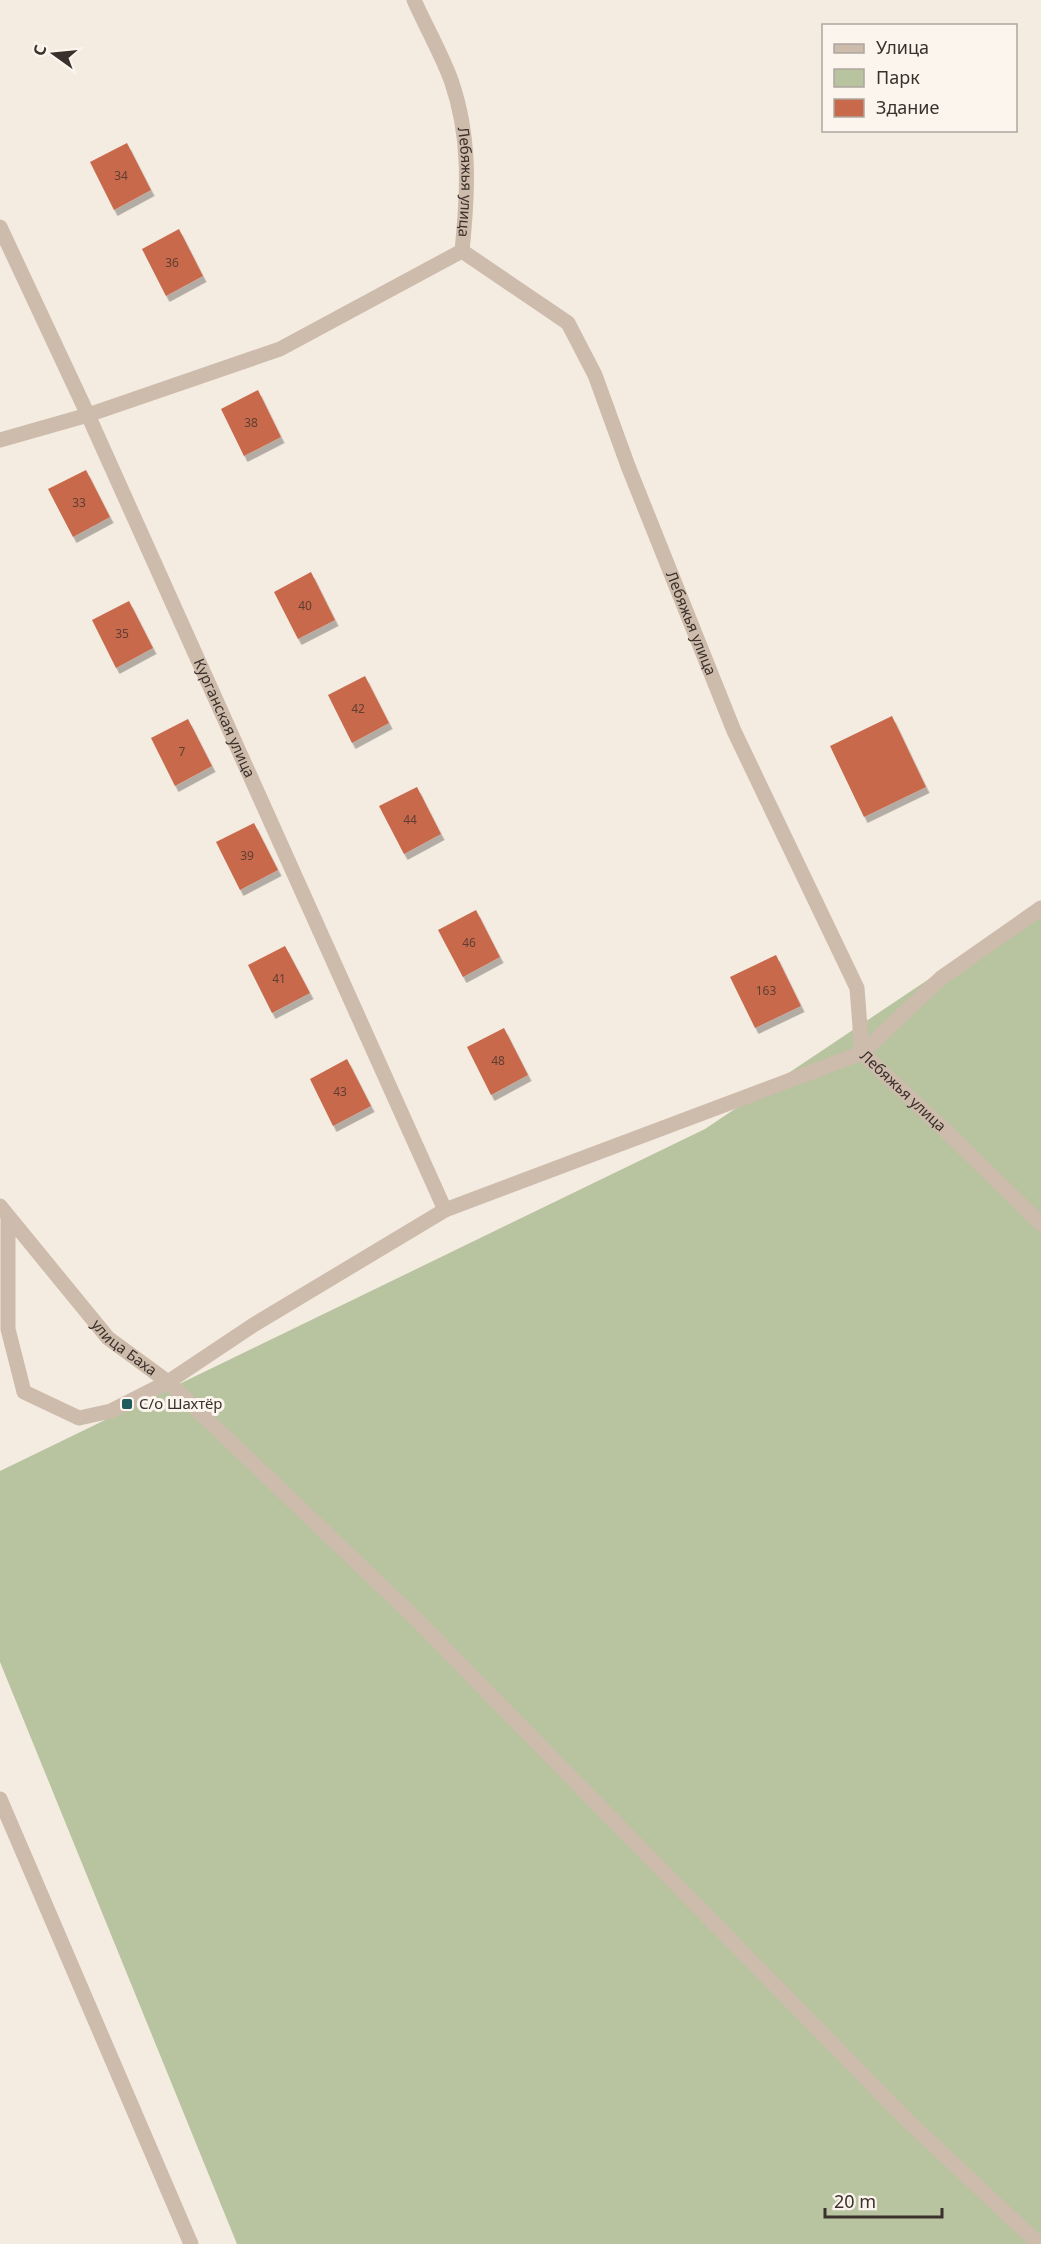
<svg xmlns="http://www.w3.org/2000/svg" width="1041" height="2244" font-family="'Noto Sans',sans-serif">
	<defs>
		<filter id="shadow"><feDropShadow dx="3.5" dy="6" stdDeviation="0" flood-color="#0004"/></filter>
	</defs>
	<rect width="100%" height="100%" fill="#f4ebe1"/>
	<path fill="#b8c4a0" d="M1041,904V2244H237L0,1662V1471L705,1129Z"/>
	<g fill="#c8694b" filter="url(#shadow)">
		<path d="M127,143L151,190L114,210L90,162Z"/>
		<path d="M179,229L203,276L166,296L142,249Z"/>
		<path d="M258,390L281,437L244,456L221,409Z"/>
		<path d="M86,470L110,517L73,537L48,489Z"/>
		<path d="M311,572L335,620L298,639L274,592Z"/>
		<path d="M129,601L153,648L116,668L92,620Z"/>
		<path d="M365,676L389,723L352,743L328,695Z"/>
		<path d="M892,716L926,787L864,817L830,746Z"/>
		<path d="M188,719L212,766L175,786L151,738Z"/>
		<path d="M417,787L441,834L404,854L379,806Z"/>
		<path d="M254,823L278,870L240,890L216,842Z"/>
		<path d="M476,910L500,957L463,977L438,930Z"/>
		<path d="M285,946L310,993L272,1013L248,965Z"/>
		<path d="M776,955L801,1006L755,1028L730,977Z"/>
		<path d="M504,1028L528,1075L491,1095L467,1047Z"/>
		<path d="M347,1059L371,1106L333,1126L310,1079Z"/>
	</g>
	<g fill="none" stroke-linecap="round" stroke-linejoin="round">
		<g stroke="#cdbbac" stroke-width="15">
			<path d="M0,440L88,415L280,349L462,251"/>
			<path d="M862,1053L941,978L1041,908"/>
			<path d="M168,1382L413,1616L908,2121L1039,2244"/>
		</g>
		<g stroke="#cdbbac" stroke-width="15">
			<path id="s1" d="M414,0C426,27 441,53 451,80C471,137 468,192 462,251L568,323L595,375L628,466L734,731L857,988L862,1053L949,1134L1041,1224"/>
			<path id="s2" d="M0,227L88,415L445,1210"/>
			<path id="s3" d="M0,1206L108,1338L168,1382L111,1411L79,1418L24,1392L8,1329V1218"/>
			<path d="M168,1382L255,1324L445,1210L862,1053"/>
			<path d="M0,1799L191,2244"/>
		</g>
	</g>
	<rect fill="#1f5a5e" stroke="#fbf5ee" stroke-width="2" x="121" y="1398" width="12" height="12" rx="3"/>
	<g text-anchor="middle" stroke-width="6" stroke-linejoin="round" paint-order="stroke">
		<g font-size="12" fill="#5e3e33">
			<text x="121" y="180">34</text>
			<text x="172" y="267">36</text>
			<text x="251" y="427">38</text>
			<text x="79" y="507">33</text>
			<text x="305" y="610">40</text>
			<text x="122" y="638">35</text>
			<text x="358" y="713">42</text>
			<text x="182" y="756">7</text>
			<text x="410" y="824">44</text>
			<text x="247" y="860">39</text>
			<text x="469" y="947">46</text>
			<text x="279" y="983">41</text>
			<text x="766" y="995">163</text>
			<text x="498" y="1065">48</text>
			<text x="340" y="1096">43</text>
		</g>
		<g font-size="15" fill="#3b302b" stroke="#fbf5ee">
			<text dy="5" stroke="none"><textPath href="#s1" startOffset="192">Лебяжья улица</textPath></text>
			<text dy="5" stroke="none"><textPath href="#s1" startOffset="714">Лебяжья улица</textPath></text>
			<text dy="5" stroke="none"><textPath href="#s2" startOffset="540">Курганская улица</textPath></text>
			<text dy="5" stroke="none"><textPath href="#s1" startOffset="1236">Лебяжья улица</textPath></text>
			<text dy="5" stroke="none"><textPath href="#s3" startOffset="189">улица Баха</textPath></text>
		</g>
		<g font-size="15" fill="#3b302b" stroke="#fbf5ee" text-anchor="start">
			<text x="139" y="1409">С/о Шахтёр</text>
		</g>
	</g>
	<rect x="822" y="24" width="195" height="108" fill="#fbf5ee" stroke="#aea6a0" stroke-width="1.5"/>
	<rect x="834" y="44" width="30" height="9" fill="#cdbbac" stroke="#aea6a0" stroke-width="1.5"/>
	<text x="876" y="54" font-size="18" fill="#3b302b">Улица</text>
	<rect x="834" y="69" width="30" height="18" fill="#b8c4a0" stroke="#aea6a0" stroke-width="1.5"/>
	<text x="876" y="84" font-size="18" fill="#3b302b">Парк</text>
	<rect x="834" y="99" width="30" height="18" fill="#c8694b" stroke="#aea6a0" stroke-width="1.5"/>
	<text x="876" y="114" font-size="18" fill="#3b302b">Здание</text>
	<g transform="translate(54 54) rotate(285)" stroke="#fbf5ee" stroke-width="4.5" paint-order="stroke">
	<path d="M0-4.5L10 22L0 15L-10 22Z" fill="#3b302b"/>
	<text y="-9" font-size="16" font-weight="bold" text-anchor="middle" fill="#3b302b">С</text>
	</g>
	<path d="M825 2208v9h117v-9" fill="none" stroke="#3b302b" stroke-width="3"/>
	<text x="834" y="2208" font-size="18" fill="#3b302b" stroke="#fbf5ee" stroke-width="4.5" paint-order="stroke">20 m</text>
</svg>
